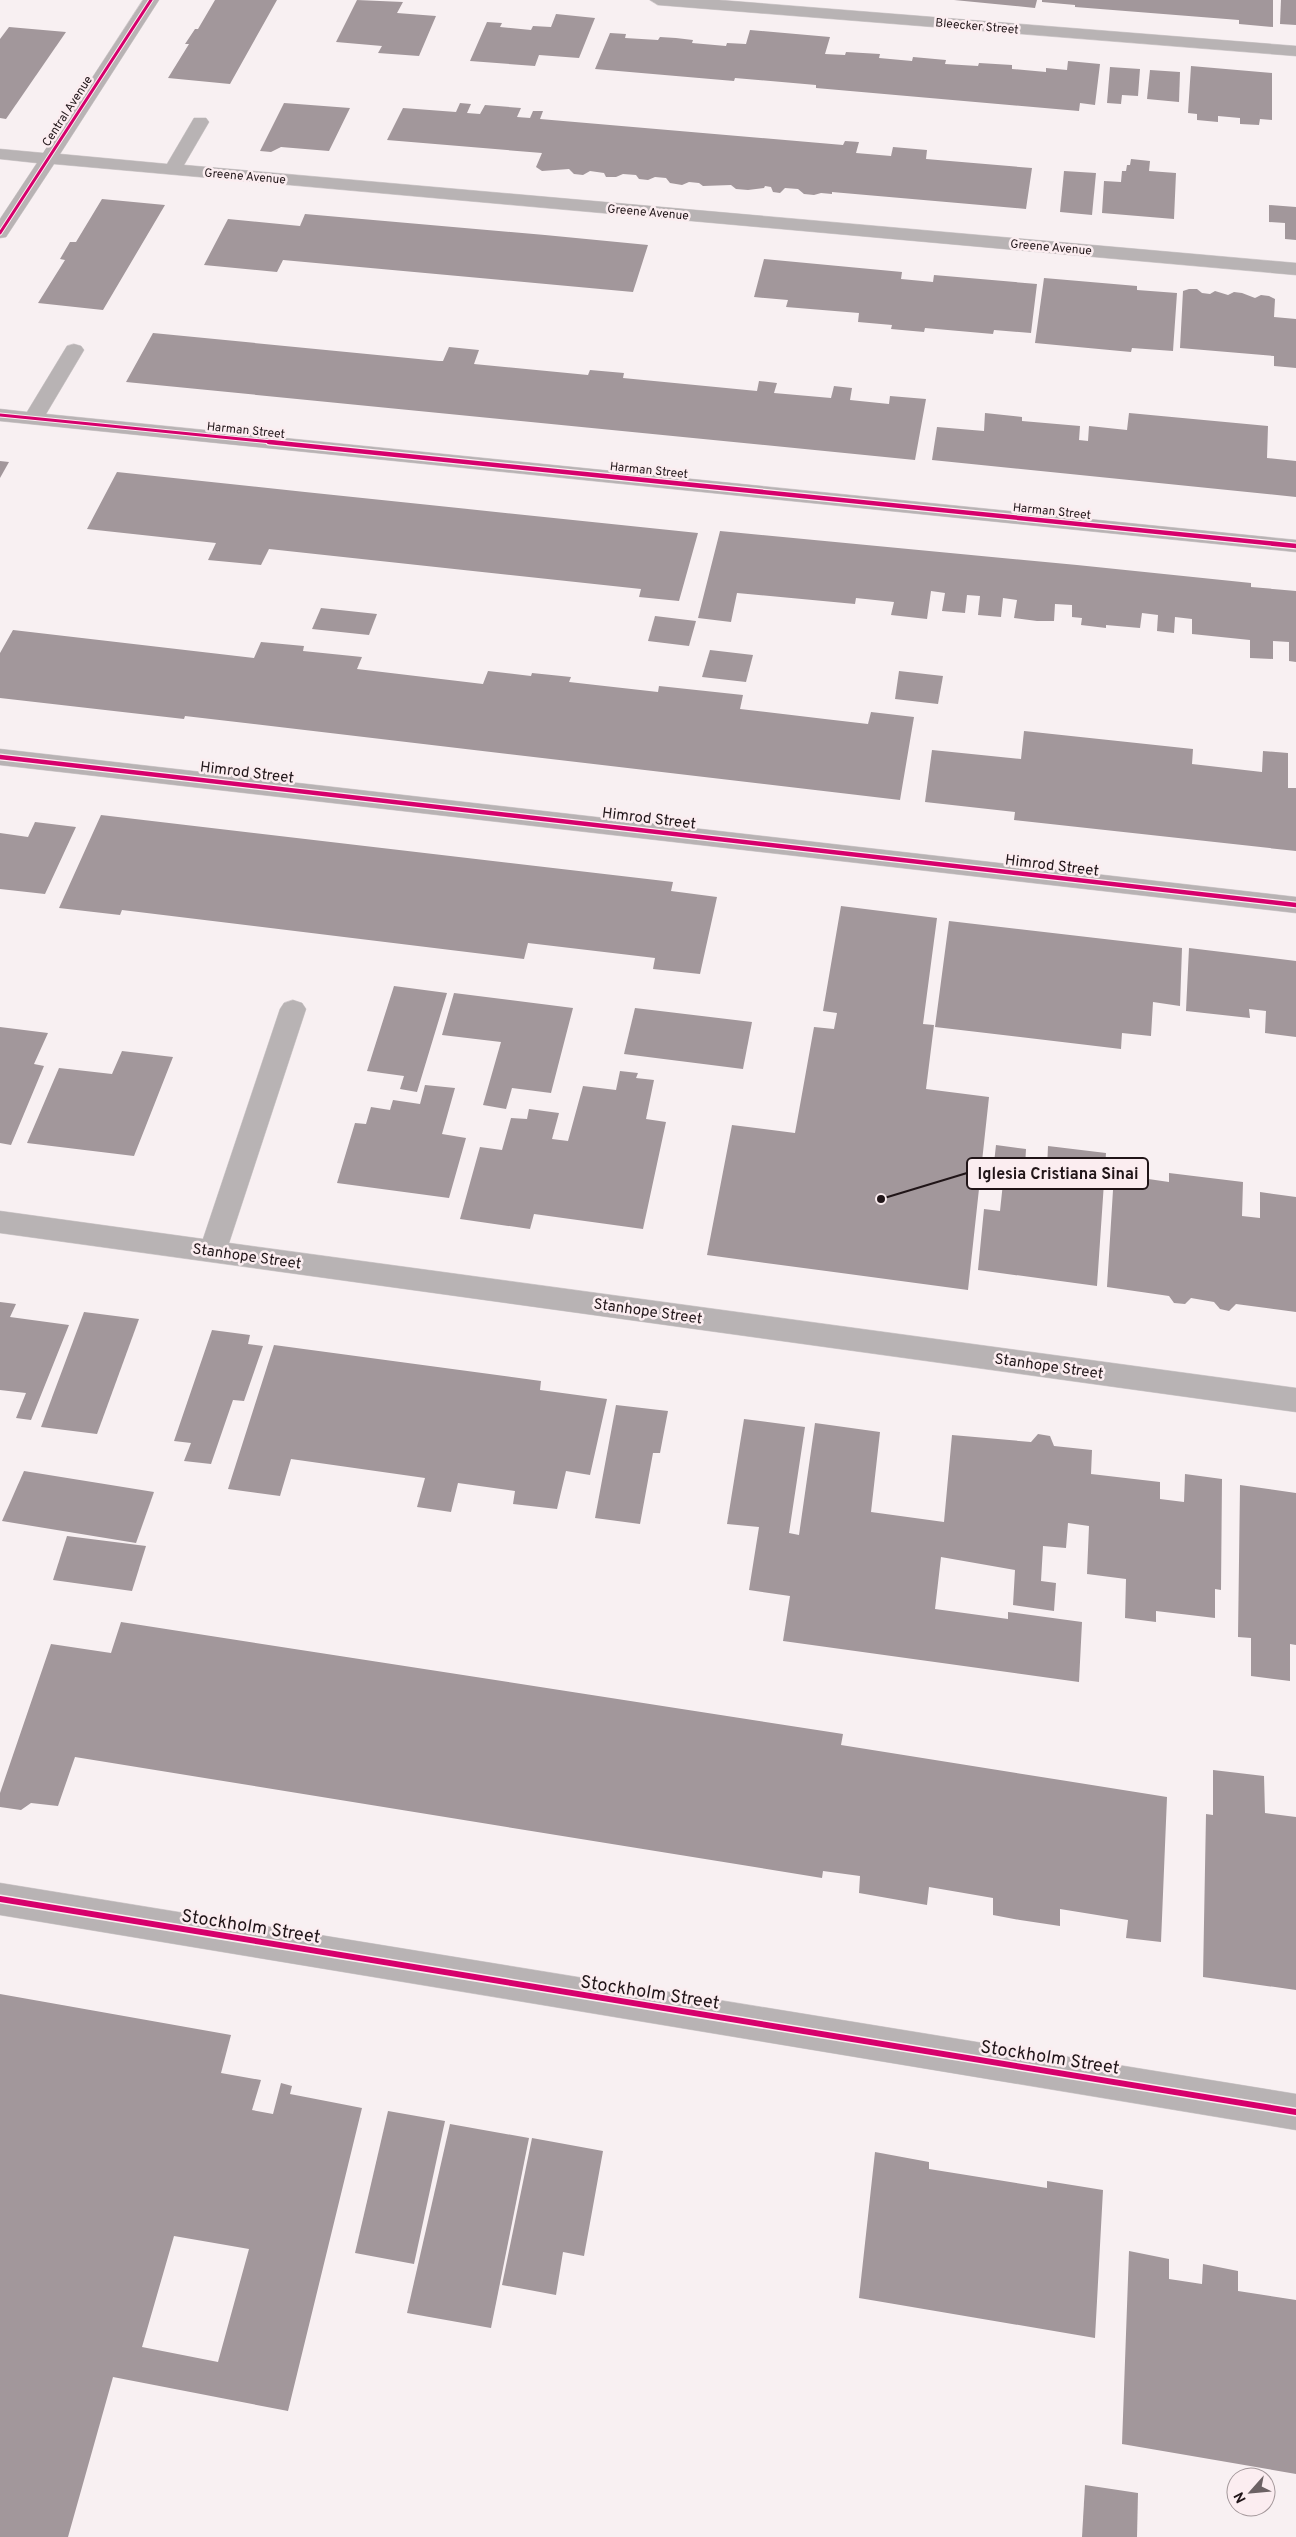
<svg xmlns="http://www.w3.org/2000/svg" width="1296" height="2537" font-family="Overpass,sans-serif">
	<rect width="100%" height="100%" fill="#f8f0f2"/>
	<g fill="#a2979b" fill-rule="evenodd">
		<path d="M215,0H277L230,84L168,78L189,44H185L195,29H198Z"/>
		<path d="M357,0L403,2L397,13L436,16L419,56L378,53L382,46L336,42Z"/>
		<path d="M954,0H1037L1035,8Z"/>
		<path d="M1042,0H1273V27L1239,24V20L1075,7V5L1042,2Z"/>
		<path d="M1281,0H1296V25L1280,24Z"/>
		<path d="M556,14L595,18L579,58L539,55L535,66L470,61L487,22L502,23L500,27L531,30L533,26L551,27Z"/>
		<path d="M9,27L66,32L6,119L0,118V39Z"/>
		<path d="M750,30L830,37L825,54L845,55L846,52L880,54L879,58L912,61L913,57L946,60L945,64L978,66L979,63L1012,65V69L1046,72V68L1067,70L1068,61L1100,64L1095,105L1080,103L1079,111L816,88V85L735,78L734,81L595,69L610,33L626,34L625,38L658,40L660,37L676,38L693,40L692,43L726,46L727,43L746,44Z"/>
		<path d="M1191,66L1272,73V120L1260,119L1259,125L1240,124V118L1218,116V122L1197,120V114L1188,113Z"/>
		<path d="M1110,67L1140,69L1138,96L1122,95L1121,104L1107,103Z"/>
		<path d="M1150,70L1180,72L1179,102L1147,99Z"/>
		<path d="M284,103L350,108L329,151L281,147L271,152L260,151Z"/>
		<path d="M460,103L471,104L467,113L480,114L485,105L521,108L517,117L530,118L533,111H543L540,119L843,145L845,141L859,142L856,153L891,156L893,147L927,150L926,159L1032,168L1026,209L832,192V194L821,193L814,195L804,194L798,189L785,188L780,193L773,192L771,187L765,186L764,188L748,190L736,189L731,185L703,186L699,183L689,182L682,185L670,183L666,178L655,177L648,180L639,179L636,175L623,174L616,177H606L604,173L590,171L583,175L574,174L569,169L542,171L536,167L542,153L387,140L403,108L456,112Z"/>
		<path d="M1131,159L1150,161L1149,171L1176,173L1174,219L1102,213L1104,181L1121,182L1122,171H1126L1127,165H1130Z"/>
		<path d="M1064,171L1096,173L1092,215L1060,212Z"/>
		<path d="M102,199L165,205L103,310L38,303L65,260L60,259L70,242H76Z"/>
		<path d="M1269,205L1296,207V240L1285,239V223L1269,222Z"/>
		<path d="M305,214L545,235L648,245L633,292L283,260L277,272L204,265L228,219L300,226Z"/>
		<path d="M764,259L902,272L901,279L933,282L934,275L1037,284L1031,333L994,330L993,334L925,328L924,332L891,329L892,325L858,322L859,313L786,307L788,300L754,297Z"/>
		<path d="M1044,278L1137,286V290L1177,293L1173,351L1132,348L1131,352L1035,343Z"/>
		<path d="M1189,289H1197L1202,293L1210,294L1215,291L1228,295L1234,292L1242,293L1255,298L1261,295L1269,296L1275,299L1274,317L1296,319V368L1274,366V356L1180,348L1183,291Z"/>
		<path d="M153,333L439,361H443L449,347L479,350L474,364L588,375L590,370L624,373L623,378L757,391L759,381L777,383L774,393L831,398L834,386L852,388L850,400L889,404L890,396L926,399L915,460L126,382Z"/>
		<path d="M985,413L1022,417V421L1080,426L1079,440L1088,441L1089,426L1127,430L1129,413L1268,426L1267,458L1296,461V497L932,460L937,427L984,431Z"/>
		<path d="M0,461L9,462L0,478Z"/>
		<path d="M117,472L305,492L698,533L679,601L639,597L641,589L269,549L261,565L208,560L216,543L87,529Z"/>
		<path d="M720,531L1077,565L1251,583V587L1296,591V662L1289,661V642L1273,641V659L1250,658V640L1192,634V619L1175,617L1174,633L1157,631L1158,615L1142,613L1140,628L1106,625V628L1081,625L1082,618L1072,617V605L1055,604L1054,621H1037L1014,618L1017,600L1003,598L1001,617L978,615L980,596L967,595L965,613L942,611L945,593L931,591L927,619L891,615L894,602L856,598L855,604L737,593L731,622L698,618Z"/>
		<path d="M321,608L377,614L369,635L312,629Z"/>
		<path d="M655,616L696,621L689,646L648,641Z"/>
		<path d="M13,630L254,658L261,642L304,646L303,651L362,657L357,669L483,684L488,671L531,676L532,673L571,677L569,682L658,692L659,686L743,695L740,709L825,719L868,724L871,712L914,717L900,800L185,716L184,719L0,698V653Z"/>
		<path d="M710,650L753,655L746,682L702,677Z"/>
		<path d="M899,671L943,676L938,704L895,699Z"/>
		<path d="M1024,731L1193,749L1192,764L1262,772L1263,751L1288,753V788H1296V851L1014,820L1015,812L925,802L932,750L1021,759Z"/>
		<path d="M101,815L673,882L671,891L717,897L700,974L653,969L655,958L528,943L524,959L122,910L120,915L59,908Z"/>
		<path d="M35,822L76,827L45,894L0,889V833L28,837Z"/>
		<path d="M841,906L937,918L923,1024L934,1025L926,1089L989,1097L968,1290L707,1255L732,1125L795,1133L814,1027L834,1029L837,1013L823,1011Z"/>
		<path d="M949,921L1182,948L1180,1006L1153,1002L1151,1036L1122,1033L1121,1049L935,1027Z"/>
		<path d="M1189,948L1296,961V1037L1265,1033L1266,1011L1249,1009L1250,1018L1186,1011Z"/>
		<path d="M394,986L447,993L417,1092L400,1089L404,1076L367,1071Z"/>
		<path d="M454,993L573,1008L551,1093L512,1088L506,1109L483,1105L501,1042L442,1035Z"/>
		<path d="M635,1008L752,1022L743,1069L624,1054Z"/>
		<path d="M0,1027L48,1033L34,1064L44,1066L11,1145L0,1143Z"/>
		<path d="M122,1051L173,1057L134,1156L27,1143L59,1068L112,1074Z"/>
		<path d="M620,1071L638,1073L636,1078L654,1080L646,1119L666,1122L643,1229L534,1214L530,1229L460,1219L480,1147L502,1150L511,1118L527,1119L529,1109L559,1113L552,1139L568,1141L583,1086L616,1090Z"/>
		<path d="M425,1085L455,1088L442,1134L466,1138L449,1198L337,1183L355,1123L366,1124L371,1107L390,1110L393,1100L420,1104Z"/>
		<path d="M996,1145L1026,1149L1025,1167L1047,1169L1048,1146L1106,1153L1097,1286L978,1270L984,1209L1000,1211L1005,1164L994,1163Z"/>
		<path d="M1169,1173L1243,1182L1242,1216L1260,1218V1192L1296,1197V1312L1236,1304L1229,1311L1220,1309L1214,1302L1191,1298L1185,1304L1174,1303L1169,1296L1107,1287L1114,1174L1169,1182Z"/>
		<path d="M0,1302L16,1304L10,1317L69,1325L31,1420L16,1418L26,1393L0,1390Z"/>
		<path d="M84,1312L139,1319L97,1434L41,1427Z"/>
		<path d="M212,1330L250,1335L248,1344L263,1346L244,1401L233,1400L211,1464L184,1461L191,1443L174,1441Z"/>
		<path d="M274,1345L541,1381L540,1390L607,1399L590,1475L566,1471L557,1509L513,1504L515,1491L458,1483L451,1512L417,1507L425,1478L291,1459L280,1496L228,1489Z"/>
		<path d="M616,1405L668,1411L660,1453H653L640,1524L595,1518Z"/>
		<path d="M744,1419L805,1427L789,1533L799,1535L815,1423L880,1432L871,1512L944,1522L952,1435L1031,1442L1038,1434L1050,1436L1054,1446L1092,1450L1091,1474L1160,1482V1499L1184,1502L1185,1474L1222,1479L1221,1590L1215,1589V1618L1156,1611V1622L1125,1618L1126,1579L1087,1574L1089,1526L1068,1523L1066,1548L1043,1546L1041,1581L1056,1583L1054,1611L1013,1605L1015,1570L941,1557L935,1609L1008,1619V1612L1082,1622L1079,1682L783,1641L790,1596L749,1590L759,1527L727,1524Z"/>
		<path d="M24,1471L154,1492L136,1543L2,1521Z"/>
		<path d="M1240,1485L1296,1493V1645L1290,1644V1681L1251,1676V1638L1238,1637Z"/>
		<path d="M67,1536L146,1546L132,1591L53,1580Z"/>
		<path d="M121,1622L843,1734L841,1745L1167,1797L1161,1942L1126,1938L1128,1920L1060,1909V1926L1020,1920L993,1915V1898L929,1887L927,1905L859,1893L860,1876L823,1871L822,1878L75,1757L58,1806L31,1803L21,1810L0,1807V1793L51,1644L111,1653Z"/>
		<path d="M1213,1770L1264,1776L1265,1813L1296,1817V1990L1203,1977L1206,1814L1213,1815Z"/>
		<path d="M0,1994L231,2035L221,2073L261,2080L252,2110L273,2114L281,2083L292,2086L290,2094L362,2108L288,2411L113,2377L68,2537H0ZM174,2236L249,2249L218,2362L142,2347Z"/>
		<path d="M388,2111L445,2121L414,2264L355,2253Z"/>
		<path d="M450,2124L529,2138L491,2328L407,2313Z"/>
		<path d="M532,2138L603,2151L584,2256L563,2252L556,2295L502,2285Z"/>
		<path d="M875,2152L929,2162V2169L1047,2188V2181L1103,2190L1095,2338L859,2298Z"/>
		<path d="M1129,2251L1169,2259V2279L1202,2284L1203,2264L1238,2271V2291L1296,2300V2474L1122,2444Z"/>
		<path d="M1085,2485L1138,2493L1137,2537H1082Z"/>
	</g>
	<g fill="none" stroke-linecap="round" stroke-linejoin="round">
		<g stroke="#d5ced0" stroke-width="1">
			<g id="minor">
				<path d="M143,0H159L60,154L167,164L194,118H206L209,122L184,165L1296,263V275L54,164L6,237L0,238V219L37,163L0,159V149L43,153Z"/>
				<path d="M650,0H719L1296,46V56L658,5Z"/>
				<path d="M74,344L81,346L84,350L46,414L1296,540V552L0,421V409L27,412L67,346Z"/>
				<path d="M0,749L1296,897V913L0,765Z"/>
				<path d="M293,1000L302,1003L306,1009L229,1243L1296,1388V1412L0,1233V1211L203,1239L280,1009L284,1003Z"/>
				<path d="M0,1883L1296,2094V2130L0,1915Z"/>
			</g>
		</g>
		<use href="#minor" fill="#b8b3b4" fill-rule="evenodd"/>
		<g stroke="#fbedf0" stroke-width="5">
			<g id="cycleway-far2">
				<path d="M0,233L151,0"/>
				<path d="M0,415L282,443"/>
			</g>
		</g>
		<g stroke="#fbedf0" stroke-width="7">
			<g id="cycleway-far1">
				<path d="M269,442L1296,546"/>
				<path d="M0,757L1296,905"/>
			</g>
		</g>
		<g stroke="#fbedf0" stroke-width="9">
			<path id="cycleway" d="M0,1899L1296,2112"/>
		</g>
		<use href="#cycleway-far2" stroke="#d6006c" stroke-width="3"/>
		<use href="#cycleway-far1" stroke="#d6006c" stroke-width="4.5"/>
		<use href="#cycleway" stroke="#d6006c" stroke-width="6"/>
	</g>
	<g text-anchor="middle" stroke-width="5" stroke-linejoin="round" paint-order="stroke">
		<g font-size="12" fill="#201518" stroke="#fbedf0">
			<text transform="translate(977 26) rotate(5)" y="4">Bleecker Street</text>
			<text transform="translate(67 111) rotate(-57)" y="4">Central Avenue</text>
			<text transform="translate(245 176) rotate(5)" y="4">Greene Avenue</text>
			<text transform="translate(648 212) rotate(5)" y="4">Greene Avenue</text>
			<text transform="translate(1051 247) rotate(5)" y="4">Greene Avenue</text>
			<text transform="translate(246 430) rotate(6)" y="4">Harman Street</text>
			<text transform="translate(649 470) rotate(6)" y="4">Harman Street</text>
			<text transform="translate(1052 511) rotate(6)" y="4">Harman Street</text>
		</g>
		<g font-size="15" fill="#201518" stroke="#fbedf0">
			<text transform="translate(247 772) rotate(7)" y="5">Himrod Street</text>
			<text transform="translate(649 818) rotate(7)" y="5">Himrod Street</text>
			<text transform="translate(1052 865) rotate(7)" y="5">Himrod Street</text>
			<text transform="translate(247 1256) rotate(8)" y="5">Stanhope Street</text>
			<text transform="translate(648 1311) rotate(8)" y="5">Stanhope Street</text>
			<text transform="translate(1049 1366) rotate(8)" y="5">Stanhope Street</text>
		</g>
		<g font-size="18" fill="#201518" stroke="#fbedf0">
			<text transform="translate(251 1926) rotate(9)" y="6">Stockholm Street</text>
			<text transform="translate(650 1992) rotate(9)" y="6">Stockholm Street</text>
			<text transform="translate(1050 2057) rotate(9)" y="6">Stockholm Street</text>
		</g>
	</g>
	<path fill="none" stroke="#201518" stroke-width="2" d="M881 1199L967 1173"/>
	<circle fill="#201518" stroke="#fbedf0" stroke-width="2" cx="881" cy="1199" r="5"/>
	<rect fill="#fbedf0" stroke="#201518" stroke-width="2" x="967" y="1158" width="181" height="31" rx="5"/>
	<g font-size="16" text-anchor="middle" font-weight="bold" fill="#201518">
		<text x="1058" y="1179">Iglesia Cristiana Sinai</text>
	</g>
	<g transform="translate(1251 2492) rotate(243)"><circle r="24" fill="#fbedf0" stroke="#a3979a"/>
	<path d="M0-4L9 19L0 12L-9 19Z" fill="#6c6264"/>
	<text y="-8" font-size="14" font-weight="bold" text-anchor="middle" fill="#201518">N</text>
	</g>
</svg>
